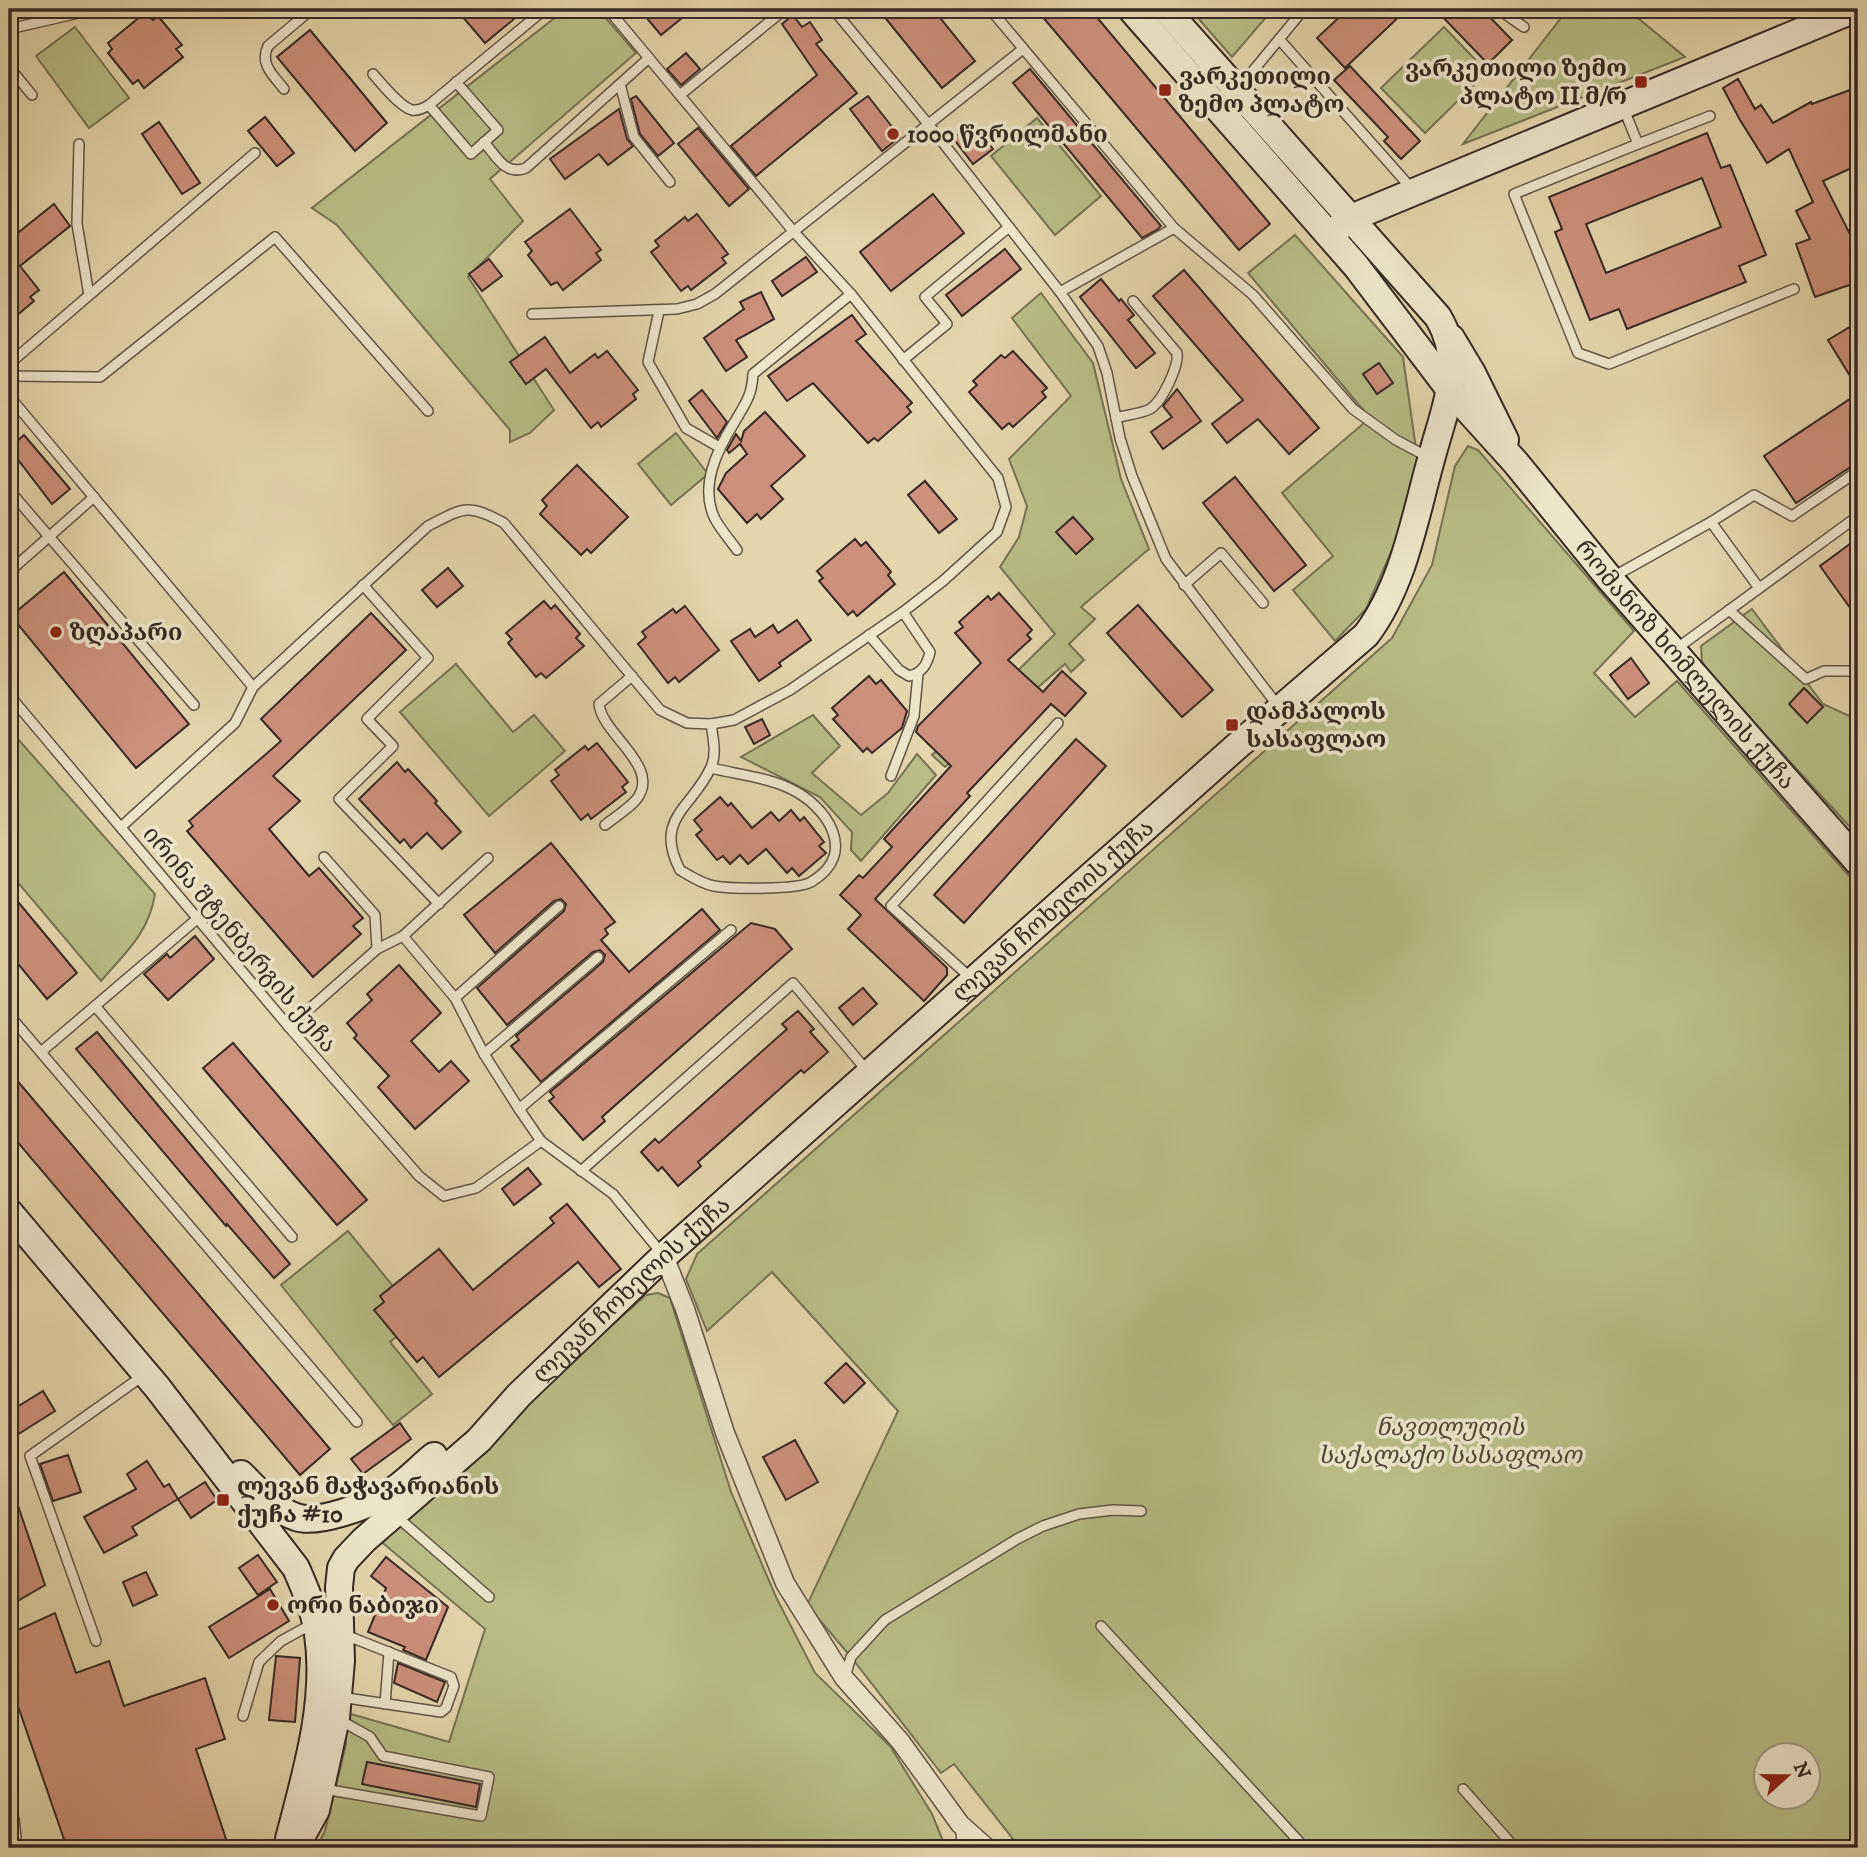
<svg xmlns="http://www.w3.org/2000/svg" width="1867" height="1857" font-family="'IM FELL DW Pica','Noto Serif Georgian',serif">
	<rect width="100%" height="100%" fill="#e4d5ac"/>
	<filter id="stains"><feTurbulence type="fractalNoise" baseFrequency=".00286" numOctaves="4"/><feColorMatrix values="0 0 0 0 .2 0 0 0 0 .09 0 0 0 0 .02 0 0 0 .5 -.17"/></filter>
	<radialGradient id="worn" r=".72"><stop offset=".6" stop-color="#630" stop-opacity="0"/><stop offset="1" stop-color="#630" stop-opacity=".3"/></radialGradient>
	<g fill="#b8bc87" stroke="#777254" stroke-width="2" fill-rule="evenodd">
		<path d="M566,9H598L636,53L490,179L523,221L468,277L554,410L530,433L510,442V430L337,225L312,208Z"/>
		<path d="M1190,9H1273L1232,57Z"/>
		<path d="M1568,9H1627L1685,57L1463,144Z"/>
		<path d="M75,27L129,98L89,128L36,56Z"/>
		<path d="M1444,27L1487,72L1425,133L1381,88Z"/>
		<path d="M1037,118L1101,196L1055,235L991,156Z"/>
		<path d="M1295,235L1403,357L1419,470L1407,516L1366,609L1335,641L1293,590L1333,556L1282,493L1370,418L1248,273Z"/>
		<path d="M1041,293L1093,363L1121,479L1149,549L1081,607L1095,619L1069,644L1084,660L1071,672L1065,664L945,767L932,755L1055,634L1000,567L1019,537L1027,506L1009,459L1071,396L1012,318Z"/>
		<path d="M676,433L708,474L671,505L638,464Z"/>
		<path d="M1468,446L1478,450L1634,631L1594,673L1635,717L1677,681L1858,886V1848H1020L954,1764L941,1773L851,1657L807,1605L898,1411L772,1272L707,1331L686,1279L697,1254L1392,638L1432,565L1455,466ZM1766,1756H1808V1798H1766Z"/>
		<path d="M1752,609L1823,704L1858,720V836L1709,673L1702,662L1701,646Z"/>
		<path d="M456,664L513,732L534,715L565,751L489,816L400,712Z"/>
		<path d="M813,715L840,746L812,773L861,815L888,793L917,754L936,775L861,861L851,850L852,832L820,797L741,757Z"/>
		<path d="M9,729L155,894C149,933 125,953 101,981L9,872Z"/>
		<path d="M348,1231L419,1318L390,1342L432,1394L393,1425L281,1285Z"/>
		<path d="M658,1293L670,1298L731,1492L776,1597L815,1673L890,1746L932,1814L946,1848H316L325,1831L346,1744L344,1712L449,1742L485,1629L378,1539L463,1458L646,1295Z"/>
	</g>
	<g fill="#cd907b" stroke="#362922" stroke-width="2" fill-rule="evenodd">
		<path d="M456,9H526L485,43Z"/>
		<path d="M639,9H693L661,35Z"/>
		<path d="M878,9H933L975,61L942,88Z"/>
		<path d="M1036,9H1090L1270,224L1239,250Z"/>
		<path d="M1348,9H1407L1345,68L1317,38Z"/>
		<path d="M1435,9H1482L1512,40L1488,64Z"/>
		<path d="M146,12L153,20L158,16L182,45L176,49L183,57L144,88L138,80L133,84L108,53L112,49L108,43Z"/>
		<path d="M793,15L802,27L810,22L822,40L816,44L857,93L756,176L731,146L817,75L782,24Z"/>
		<path d="M310,30L387,123L355,151L277,57Z"/>
		<path d="M686,53L700,69L681,85L667,69Z"/>
		<path d="M1350,66L1420,141L1401,159L1384,141L1388,137L1334,80Z"/>
		<path d="M1030,69L1161,226L1157,230L1142,238L1013,83Z"/>
		<path d="M1738,79L1755,109L1761,105L1773,123L1811,102L1812,104L1858,87V165L1823,181L1858,250V282L1815,297L1796,244L1810,239L1796,211L1813,202L1789,149L1767,163L1740,120L1723,88Z"/>
		<path d="M636,96L674,143L658,156L640,134L631,99Z"/>
		<path d="M868,96L900,137L882,151L850,109Z"/>
		<path d="M619,109L627,139L633,146L608,165L599,154L565,179L550,159Z"/>
		<path d="M265,117L294,153L277,166L248,131Z"/>
		<path d="M159,122L200,183L182,194L142,134Z"/>
		<path d="M973,123L993,149L973,164L953,138Z"/>
		<path d="M698,128L749,189L729,206L678,144Z"/>
		<path d="M1707,133L1721,168L1730,165L1766,255L1739,266L1746,282L1627,329L1619,309L1590,320L1555,232L1562,229L1549,197ZM1702,178L1721,227L1606,273L1586,224Z"/>
		<path d="M933,194L964,233L891,291L860,252Z"/>
		<path d="M54,204L70,226L20,266L39,290L30,297L34,301L9,322V240Z"/>
		<path d="M570,209L601,250L596,253L601,260L563,290L557,282L551,285L528,255L532,251L525,242Z"/>
		<path d="M697,214L728,254L722,258L726,263L691,290L688,286L681,291L651,252L659,246L655,241L685,217L688,221Z"/>
		<path d="M1005,249L1021,269L962,316L946,295Z"/>
		<path d="M806,257L817,272L782,296L772,281Z"/>
		<path d="M489,259L502,276L482,291L469,274Z"/>
		<path d="M1184,270L1319,428L1289,454L1258,419L1227,443L1212,424L1243,400L1153,296Z"/>
		<path d="M1101,279L1119,301L1121,299L1134,315L1128,320L1155,353L1136,368L1080,297Z"/>
		<path d="M761,292L774,319L736,340L747,357L726,371L704,338L744,309L740,302Z"/>
		<path d="M852,315L866,334L856,341L912,403L907,407L911,412L878,441L874,438L868,443L813,383L787,401L768,376Z"/>
		<path d="M1858,322V389L1828,340Z"/>
		<path d="M545,337L570,373L595,354L598,358L607,351L638,390L633,394L636,399L601,427L598,422L591,428L546,369L526,384L510,362Z"/>
		<path d="M1013,351L1047,388L1042,392L1046,397L1013,427L1009,423L1002,429L969,392L977,385L973,381L1001,355L1005,358Z"/>
		<path d="M1379,363L1393,383L1377,394L1363,374Z"/>
		<path d="M1177,389L1201,421L1163,449L1151,432L1172,417L1163,406Z"/>
		<path d="M702,390L727,422L717,438L689,401Z"/>
		<path d="M1850,399L1858,411V462L1796,503L1764,456Z"/>
		<path d="M765,412L805,456L771,486L783,499L761,519L757,514L747,523L718,489L726,473L747,454L740,444L729,453L727,450L736,434L741,441L744,431Z"/>
		<path d="M24,435L70,489L52,504L9,448Z"/>
		<path d="M577,465L628,517L591,553L587,549L581,555L540,514L547,506L542,500Z"/>
		<path d="M1235,477L1306,565L1274,591L1203,503Z"/>
		<path d="M925,481L957,519L939,533L908,495Z"/>
		<path d="M1073,517L1093,539L1076,554L1056,532Z"/>
		<path d="M1858,538V619L1820,566Z"/>
		<path d="M855,539L861,546L866,542L891,572L888,575L895,584L857,616L853,611L848,615L819,581L823,578L817,571Z"/>
		<path d="M448,568L463,586L437,607L422,590Z"/>
		<path d="M64,572L189,724L136,768L11,616Z"/>
		<path d="M999,593L1032,630L1027,635L1031,639L1008,660L1043,692L1062,671L1086,693L1065,716L1051,704L967,793L970,796L875,899L947,968V975L924,1001L848,929L861,915L840,895L859,875L863,878L892,847L884,839L951,766L916,732L918,726L981,663L955,633L963,627L959,622L988,596L991,600Z"/>
		<path d="M544,601L551,609L555,605L580,634L576,638L584,646L546,678L541,673L536,677L508,643L512,639L506,633Z"/>
		<path d="M1138,605L1213,690L1182,717L1107,633Z"/>
		<path d="M685,606L719,650L679,682L675,677L668,683L638,644L646,637L642,632L673,609L676,613Z"/>
		<path d="M371,613L406,650L273,776L300,801L269,829L309,876L319,868L363,918L353,926L361,934L313,977L187,831L193,826L189,821L281,741L261,719Z"/>
		<path d="M797,620L811,640L779,663L781,666L759,681L731,641L750,629L755,637L773,625L778,633Z"/>
		<path d="M1631,658L1649,683L1628,699L1610,675Z"/>
		<path d="M869,676L876,684L881,680L907,711L902,728L872,753L867,748L863,752L833,719L838,715L832,708Z"/>
		<path d="M1804,688L1823,707L1807,723L1789,704Z"/>
		<path d="M762,719L770,735L754,744L745,727Z"/>
		<path d="M1076,739L1106,766L964,923L934,895Z"/>
		<path d="M597,743L628,782L622,787L626,792L591,819L588,814L581,820L551,781L559,775L555,770L585,746L588,750Z"/>
		<path d="M397,762L405,772L408,769L437,801L435,803L461,832L442,849L427,833L411,848L404,839L400,843L359,799Z"/>
		<path d="M720,797L728,806L731,803L752,828L771,812L779,821L791,810L800,821L804,817L824,842L819,846L826,853L799,876L792,868L787,873L766,849L748,864L740,855L730,864L723,856L717,860L696,835L702,830L694,820Z"/>
		<path d="M551,843L615,922L605,929L608,934L601,940L629,972L702,909L720,930L541,1082L511,1046L519,1040L516,1036L603,962L605,955L600,950L593,952L507,1025L477,988L564,911L566,904L561,899L554,901L495,953L464,915Z"/>
		<path d="M9,891L77,973L47,999L9,953Z"/>
		<path d="M751,923L775,929L792,949L602,1117L605,1121L583,1140L549,1101L554,1097L550,1092Z"/>
		<path d="M195,936L214,959L168,1000L144,974L167,954L170,958Z"/>
		<path d="M399,965L441,1013L411,1041L439,1072L451,1061L469,1081L415,1129L378,1087L389,1076L354,1038L357,1035L347,1023L372,1000L367,994Z"/>
		<path d="M863,988L877,1004L853,1025L839,1008Z"/>
		<path d="M798,1011L814,1029L810,1032L828,1052L804,1073L801,1070L698,1162L701,1166L678,1186L662,1167L658,1171L641,1152L655,1139L659,1143L787,1029L782,1024Z"/>
		<path d="M97,1032L290,1264L274,1278L227,1224L226,1226L76,1049Z"/>
		<path d="M233,1043L367,1200L337,1225L203,1068Z"/>
		<path d="M9,1071L330,1449L300,1475L9,1132Z"/>
		<path d="M528,1168L541,1184L514,1205L502,1189Z"/>
		<path d="M567,1204L621,1269L599,1287L578,1262L439,1377L423,1357L417,1362L374,1310L384,1302L380,1296L439,1249L473,1290L554,1223L550,1218Z"/>
		<path d="M846,1363L865,1383L844,1403L825,1383Z"/>
		<path d="M43,1391L55,1411L9,1440V1412Z"/>
		<path d="M400,1423L411,1439L363,1474L351,1459Z"/>
		<path d="M795,1440L818,1482L786,1500L763,1457Z"/>
		<path d="M68,1455L81,1492L53,1501L40,1464Z"/>
		<path d="M147,1461L164,1487L169,1484L178,1499L132,1527L137,1535L104,1553L84,1517L136,1489L127,1474Z"/>
		<path d="M205,1482L217,1500L191,1518L178,1499Z"/>
		<path d="M12,1488L45,1585L9,1606V1489Z"/>
		<path d="M258,1555L277,1582L258,1595L239,1568Z"/>
		<path d="M386,1557L448,1607L426,1660L403,1650L405,1647L368,1632L386,1588L371,1576Z"/>
		<path d="M146,1572L157,1595L133,1606L123,1582Z"/>
		<path d="M270,1589L289,1621L229,1658L209,1627Z"/>
		<path d="M55,1613L76,1673L109,1661L124,1706L205,1678L225,1739L196,1749L229,1848H67L9,1680V1634Z"/>
		<path d="M276,1656L300,1658L295,1722L269,1720Z"/>
		<path d="M398,1663L445,1682L437,1702L394,1683Z"/>
		<path d="M367,1762L480,1784L476,1807L362,1784Z"/>
	</g>
	<g fill="none" stroke-linecap="round" stroke-linejoin="round">
		<g stroke="#625444" stroke-width="12">
			<g id="lane">
				<path d="M833,9L929,125L1060,292L1098,346L1107,373L1120,438L1132,476L1166,559L1278,706"/>
				<path d="M990,9L1174,228L1253,295L1353,409L1396,440L1430,458"/>
				<path d="M1498,9L1524,27"/>
				<path d="M9,29L96,9"/>
				<path d="M1279,39L1413,190"/>
				<path d="M9,67L32,95"/>
				<path d="M373,74C381,83 400,107 412,110C418,111 424,108 429,105L545,9"/>
				<path d="M620,84L634,137L670,182"/>
				<path d="M284,89C274,76 259,64 268,46L312,9"/>
				<path d="M1238,89L1304,9"/>
				<path d="M680,95L785,9"/>
				<path d="M429,105L471,154L498,130L456,82"/>
				<path d="M1623,107L1638,144L1514,194L1578,353L1609,364L1794,289"/>
				<path d="M484,142C497,157 505,176 526,168L649,58"/>
				<path d="M79,144L77,224L89,295"/>
				<path d="M1638,144L1710,116"/>
				<path d="M1060,292L1174,228"/>
				<path d="M659,311L648,362L686,428L719,447"/>
				<path d="M532,314L677,309L697,304L715,294L1023,49"/>
				<path d="M903,360L947,324L925,297L1009,227"/>
				<path d="M9,364L255,153"/>
				<path d="M9,376L100,377L275,237L428,411"/>
				<path d="M9,396L253,687"/>
				<path d="M1116,418C1126,415 1140,414 1150,409C1162,402 1179,366 1177,353L1133,301"/>
				<path d="M9,490L194,705"/>
				<path d="M1711,522L1754,495L1792,516L1858,471"/>
				<path d="M737,550C730,540 721,530 715,519C699,487 717,450 734,423C745,404 752,396 753,374L851,294"/>
				<path d="M9,572L94,497"/>
				<path d="M1611,578L1711,522L1759,588"/>
				<path d="M363,585L428,658L367,719L393,746L339,799L439,904"/>
				<path d="M1184,585L1221,553L1263,603"/>
				<path d="M1729,610L1806,679L1824,671H1858"/>
				<path d="M869,635L899,670L909,676C922,673 927,665 930,652L903,612"/>
				<path d="M1676,649L1858,516"/>
				<path d="M9,695L289,1027L419,1176L444,1196L476,1188L541,1141"/>
				<path d="M711,768C736,774 765,777 789,788C828,806 859,854 811,882C798,890 731,889 714,886C702,884 690,876 680,870C653,818 693,808 711,767C717,754 713,738 711,724"/>
				<path d="M891,776L914,716L918,674"/>
				<path d="M605,825C615,817 628,809 636,800C663,767 602,735 599,704L632,676"/>
				<path d="M121,827L235,723L253,687L428,526C463,508 467,503 504,523L660,710L687,723L711,724L734,720L790,690L903,612L943,581L997,532L1006,507L998,478L851,294L794,232L608,9"/>
				<path d="M324,857L375,915L377,949"/>
				<path d="M403,936L488,858"/>
				<path d="M972,979L891,906L1058,723"/>
				<path d="M95,1006L292,1237"/>
				<path d="M9,1015L357,1422"/>
				<path d="M289,1027L377,949L403,936L455,998"/>
				<path d="M41,1052L197,919"/>
				<path d="M484,1054L598,957"/>
				<path d="M519,1109L484,1054L455,998L559,906"/>
				<path d="M581,1171L793,983L868,1072"/>
				<path d="M663,1255L613,1194L541,1141L519,1109L731,930"/>
				<path d="M395,1515L489,1597"/>
				<path d="M1101,1626L1305,1848"/>
				<path d="M96,1641L30,1456L144,1375"/>
				<path d="M845,1677L851,1657L885,1620L1017,1539L1043,1526L1079,1514L1113,1510L1141,1511"/>
				<path d="M340,1697L441,1712L446,1708L454,1686L451,1677L343,1634"/>
				<path d="M385,1704L389,1652"/>
				<path d="M243,1716L259,1662L281,1641L314,1623"/>
				<path d="M324,1789L481,1816L489,1777L383,1756L370,1737L338,1719"/>
				<path d="M1463,1789L1515,1848"/>
				<path d="M9,1805L14,1819L16,1837L9,1844"/>
				<path d="M960,1826L963,1848"/>
			</g>
		</g>
		<g stroke="#625444" stroke-width="21">
			<path id="street" d="M664,1256L685,1309L725,1433L785,1583L844,1678L900,1741L960,1824L987,1848"/>
		</g>
		<g stroke="#362922" stroke-width="30">
			<g id="secondary">
				<path id="s1" d="M1131,9L1356,266L1450,390L1516,463L1610,579L1858,862"/>
				<path d="M1338,228L1351,218L1855,9"/>
				<path d="M1451,338L1472,373L1505,440"/>
				<path d="M9,1212L157,1387L296,1568C305,1589 315,1611 318,1634C328,1702 306,1773 289,1839"/>
				<path d="M241,1474C258,1491 273,1509 296,1517C317,1525 369,1505 388,1494C405,1484 419,1468 434,1456"/>
				<path id="s2" d="M295,1848L316,1810L336,1718L341,1661L339,1587L341,1568L346,1559L364,1540L479,1440L519,1395L664,1256L1236,747L1366,635C1404,585 1415,516 1432,456C1439,429 1450,401 1452,373C1453,352 1448,334 1438,317L1165,9"/>
			</g>
		</g>
		<use href="#lane" stroke="#ede4c9" stroke-width="9"/>
		<use href="#street" stroke="#ede4c9" stroke-width="18"/>
		<use href="#secondary" stroke="#ede4c9" stroke-width="26"/>
	</g>
	<g fill="#8f2418" stroke="#ede4c9" stroke-width="2.5">
		<rect x="1634" y="75" width="14" height="14" rx="3.5"/>
		<rect x="1158" y="83" width="14" height="14" rx="3.5"/>
		<circle cx="893" cy="134" r="7"/>
		<circle cx="56" cy="632" r="7"/>
		<rect x="1225" y="718" width="14" height="14" rx="3.5"/>
		<rect x="216" y="1493" width="14" height="14" rx="3.5"/>
		<circle cx="273" cy="1605" r="7"/>
	</g>
	<g text-anchor="middle" stroke-width="7" stroke-linejoin="round" paint-order="stroke">
		<g font-size="24" font-weight="bold" fill="#362922" stroke="#ede4c9" text-anchor="start">
			<text x="1627" y="76" text-anchor="end">ვარკეთილი ზემო<tspan x="1627" dy="28">პლატო II მ/რ</tspan></text>
			<text x="1179" y="84">ვარკეთილი<tspan x="1179" dy="28">ზემო პლატო</tspan></text>
			<text x="907" y="142">1000 წვრილმანი</text>
			<text x="70" y="640">ზღაპარი</text>
			<text x="1246" y="719">დამპალოს<tspan x="1246" dy="28">სასაფლაო</tspan></text>
			<text x="237" y="1494">ლევან მაჭავარიანის<tspan x="237" dy="28">ქუჩა #10</tspan></text>
			<text x="287" y="1613">ორი ნაბიჯი</text>
		</g>
		<g font-size="24" fill="#362922" stroke="#ede4c9">
			<text dy="8" stroke="none"><textPath href="#s1" startOffset="859">რომანოზ ხომლელის ქუჩა</textPath></text>
			<text dy="8" stroke="none"><textPath href="#s2" startOffset="1258">ლევან ჩოხელის ქუჩა</textPath></text>
			<text transform="translate(240 939) rotate(50)" y="8">ირინა შტენბერგის ქუჩა</text>
			<text dy="8" stroke="none"><textPath href="#s2" startOffset="691">ლევან ჩოხელის ქუჩა</textPath></text>
		</g>
		<g font-size="24" font-style="italic" fill="#504636" stroke="#ede4c9">
			<text x="1450" y="1435">ნავთლუღის<tspan x="1450" dy="28">საქალაქო სასაფლაო</tspan></text>
		</g>
	</g>
	<rect width="1867" height="1857" fill="none" stroke="#e4d5ac" stroke-width="35"/>
	<rect x="10" y="10" width="1846" height="1836" fill="none" stroke="#362922" stroke-width="3.5"/>
	<rect x="18" y="18" width="1832" height="1822" fill="none" stroke="#362922" stroke-width="2"/>
	<g transform="translate(1787 1776) rotate(69)"><circle r="33" fill="#ede4c9" stroke="#a49986" stroke-width="2"/>
	<path d="M0-5L12 26L0 18L-12 26Z" fill="#8f2418"/>
	<text y="-10" font-size="19" font-weight="bold" text-anchor="middle" fill="#362922">N</text>
	</g>
	<rect width="100%" height="100%" filter="url(#stains)"/>
	<rect width="100%" height="100%" fill="url(#worn)"/>
</svg>
